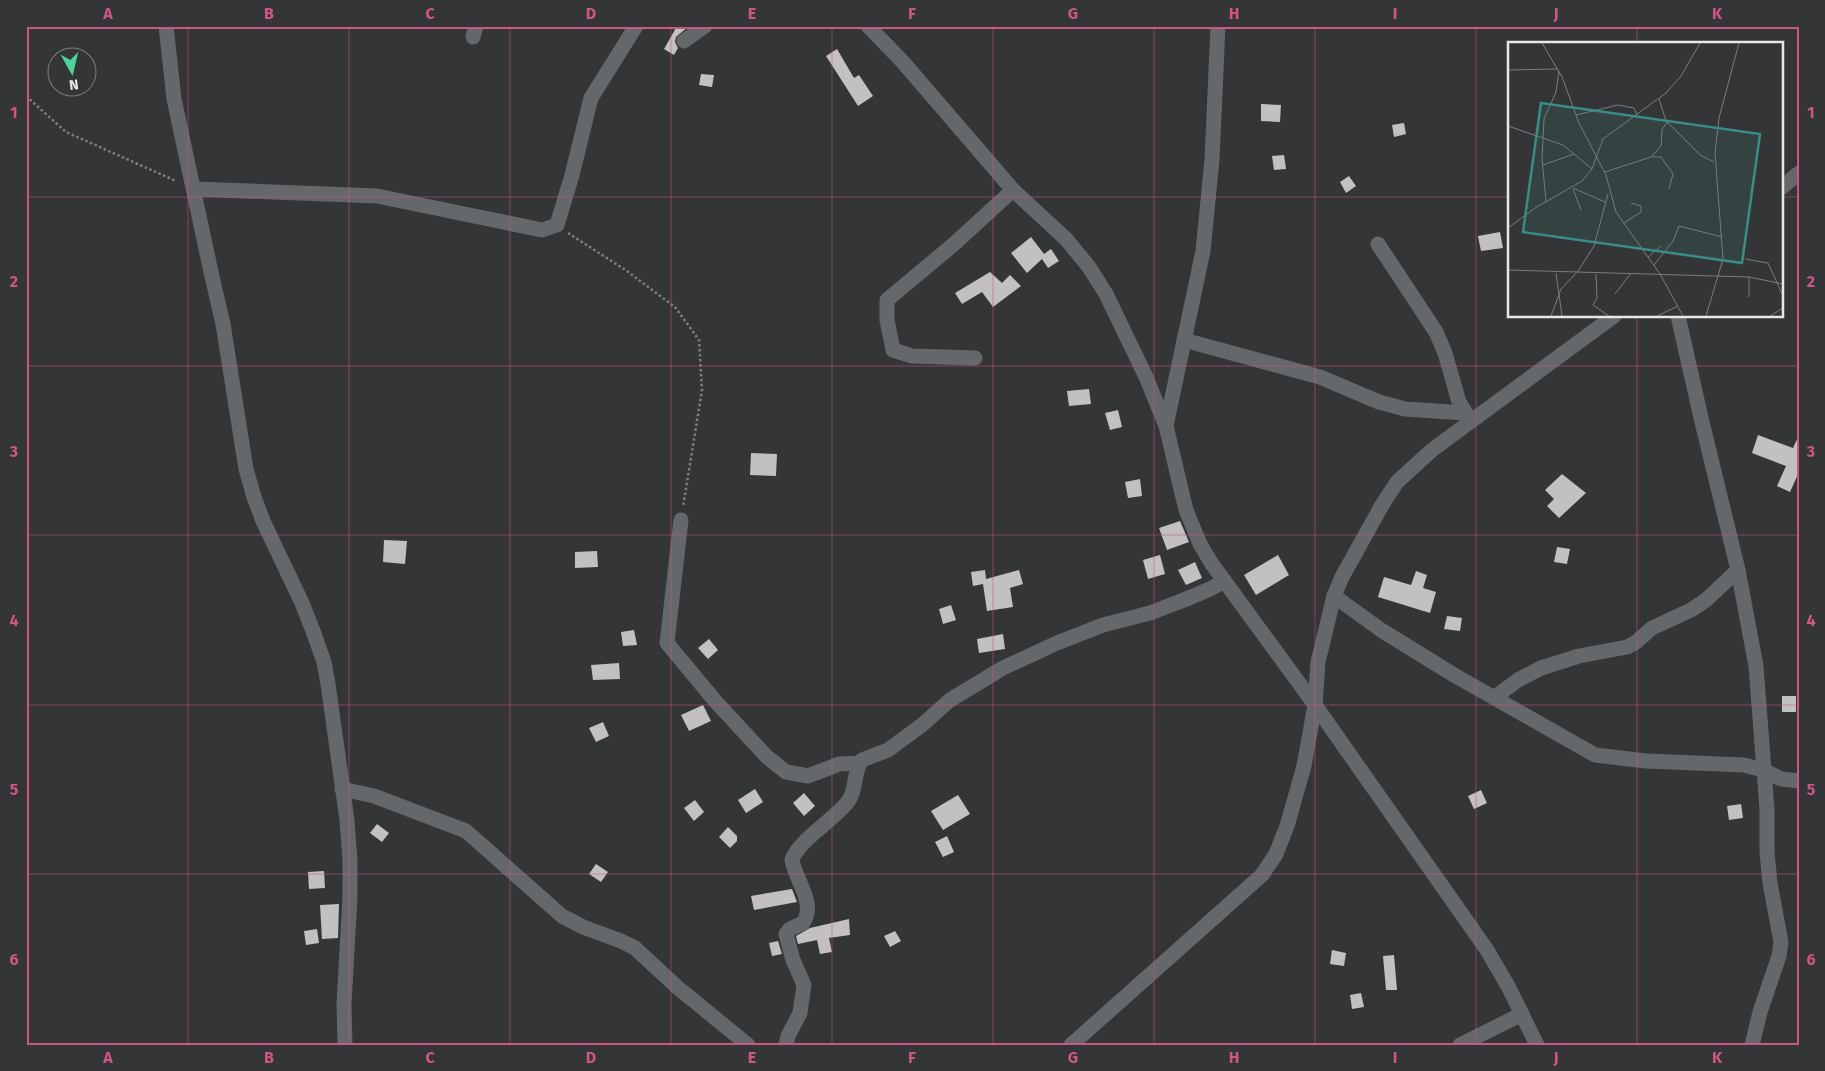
<svg xmlns="http://www.w3.org/2000/svg" width="1825" height="1071" font-family="'Fira Sans',sans-serif">
	<rect width="100%" height="100%" fill="#333537"/>
	<g fill="#c3c0c2">
		<path d="M677,26H689L676,37L675,42L678,48L674,55L664,49Z"/>
		<path d="M837,49L854,78L859,75L873,96L858,106L826,56Z"/>
		<path d="M701,74L714,75L712,87L699,85Z"/>
		<path d="M1261,104L1281,105L1280,122L1261,121Z"/>
		<path d="M1404,123L1406,134L1394,137L1392,125Z"/>
		<path d="M1284,155L1286,169L1274,170L1272,156Z"/>
		<path d="M1349,176L1356,186L1346,193L1340,182Z"/>
		<path d="M1500,232L1503,248L1481,251L1478,236Z"/>
		<path d="M1031,237L1044,254L1051,249L1059,261L1048,268L1042,259L1027,273L1011,253Z"/>
		<path d="M990,272L1002,283L1010,275L1021,286L993,307L982,292L962,304L955,293Z"/>
		<path d="M1089,389L1091,404L1069,406L1067,391Z"/>
		<path d="M1118,410L1122,427L1110,430L1105,413Z"/>
		<path d="M1758,435L1793,448L1799,435V472L1790,492L1777,486L1786,466L1752,453Z"/>
		<path d="M751,453L777,454L776,476L750,475Z"/>
		<path d="M1562,474L1586,493L1559,518L1547,506L1554,499L1545,490Z"/>
		<path d="M1140,479L1142,496L1128,498L1125,482Z"/>
		<path d="M1180,521L1189,542L1167,550L1159,528Z"/>
		<path d="M384,540L407,541L405,564L383,562Z"/>
		<path d="M1557,547L1570,549L1567,564L1554,562Z"/>
		<path d="M597,551L598,567L575,568V552Z"/>
		<path d="M1160,555L1165,574L1148,579L1143,560Z"/>
		<path d="M1278,555L1289,575L1256,595L1244,575Z"/>
		<path d="M1195,562L1202,578L1186,585L1178,570Z"/>
		<path d="M985,570L986,579L1019,570L1023,584L1010,588L1013,607L987,611L983,584L973,586L971,572Z"/>
		<path d="M1416,571L1427,575L1423,588L1436,592L1430,613L1378,597L1384,577L1411,585Z"/>
		<path d="M951,605L956,620L943,624L939,609Z"/>
		<path d="M1447,616L1462,618L1460,631L1444,629Z"/>
		<path d="M634,630L637,645L623,646L621,632Z"/>
		<path d="M1003,634L1005,649L979,653L977,639Z"/>
		<path d="M709,639L718,650L708,659L698,648Z"/>
		<path d="M619,663L620,679L593,680L591,665Z"/>
		<rect x="1782" y="696" width="14" height="16"/>
		<path d="M703,705L711,721L689,731L681,715Z"/>
		<path d="M603,722L609,736L596,742L589,728Z"/>
		<path d="M755,789L763,802L746,813L738,800Z"/>
		<path d="M1481,790L1487,803L1474,809L1468,796Z"/>
		<path d="M804,793L815,806L804,816L793,803Z"/>
		<path d="M958,795L970,814L943,830L931,811Z"/>
		<path d="M695,800L704,812L694,821L684,808Z"/>
		<path d="M1741,804L1743,818L1729,820L1727,806Z"/>
		<path d="M377,824L389,833L382,842L370,833Z"/>
		<path d="M728,827L737,836V841L730,848L719,837Z"/>
		<path d="M947,836L954,852L943,857L935,842Z"/>
		<path d="M596,864L608,872L601,882L589,874Z"/>
		<path d="M324,871L325,888L309,889L308,872Z"/>
		<path d="M792,889L797,902L754,910L751,896Z"/>
		<path d="M339,904L338,938L322,939L320,905Z"/>
		<path d="M849,919L850,935L829,938L832,952L820,954L817,940L798,944L796,936L810,928Z"/>
		<path d="M317,929L319,943L306,945L304,931Z"/>
		<path d="M895,931L901,941L890,947L884,936Z"/>
		<path d="M778,941L782,954L772,956L769,943Z"/>
		<path d="M1332,950L1346,953L1344,966L1330,964Z"/>
		<path d="M1394,955L1397,990H1386L1383,956Z"/>
		<path d="M1361,993L1364,1007L1352,1009L1350,995Z"/>
	</g>
	<g fill="none" stroke-linecap="round" stroke-linejoin="round">
		<g stroke="#7d7f81" stroke-width="2.5" stroke-dasharray="2.5 2.5" stroke-linecap="butt">
			<path d="M26,96L66,132L176,181"/>
			<path d="M568,233L627,271L675,307L699,340L702,390L683,507"/>
		</g>
		<g stroke="#65686b" stroke-width="15">
			<path d="M166,26L174,99L211,272L223,324L246,469L254,497L263,521L302,603L313,631L324,662L328,684L347,820L350,861V897L344,1004L345,1045"/>
			<path d="M868,26L902,61L1013,190L1066,239L1089,267L1106,294L1146,377L1166,426L1186,510L1200,544L1212,564L1315,705L1487,950L1509,988L1537,1045"/>
			<path d="M473,37L476,26"/>
			<path d="M684,41L705,26"/>
			<path d="M1781,188L1799,173"/>
			<path d="M194,189L377,196L542,230L557,225L572,175L591,98L636,26"/>
			<path d="M1378,244L1436,332L1445,353L1459,402L1470,420"/>
			<path d="M1678,316L1702,422L1738,570L1756,666L1767,809V852L1770,883L1781,942L1779,956L1760,1012L1752,1045"/>
			<path d="M1184,340L1320,377L1379,402L1405,409L1465,413"/>
			<path d="M975,358L912,356L893,350L887,320V300L954,244L1013,190"/>
			<path d="M1166,426L1203,251L1212,160L1218,26"/>
			<path d="M681,520L667,643L716,702L767,757L786,772L808,776L839,764L860,763"/>
			<path d="M1334,596L1381,630L1454,675L1595,755L1646,761L1744,765L1763,770L1781,779L1799,781"/>
			<path d="M1495,697L1518,680L1541,668L1579,656L1627,647L1635,643L1652,628L1691,610L1706,600L1738,570"/>
			<path d="M342,789L374,796L466,831L562,916L583,927L621,941L635,948L677,987L748,1045"/>
			<path d="M786,1045L788,1036L800,1013L804,985L793,960L786,934L790,929L803,923C817,903 794,879 792,859C802,837 836,819 849,800C857,788 853,772 862,760L888,750L922,725L950,700L1003,668L1057,643L1103,625L1150,613L1184,600L1210,589L1224,581"/>
			<path d="M1071,1045L1262,875L1276,854L1287,826L1304,766L1315,705L1318,662L1334,596L1342,577L1382,505L1397,482L1432,450L1614,316"/>
			<path d="M1460,1045L1522,1014"/>
		</g>
	</g>
	<path fill="none" stroke="#cd5686" stroke-width="1" stroke-opacity="0.55" d="M188,26V1045M349,26V1045M510,26V1045M671,26V1045M832,26V1045M993,26V1045M1154,26V1045M1315,26V1045M1476,26V1045M1637,26V44M26,197H1509M1781,197H1799M1637,316V1045M26,366H1799M26,535H1799M26,705H1799M26,874H1799"/>
	<g transform="translate(1508 42)">
		<rect width="275" height="275" fill="#333537"/>
		<path fill="none" stroke="#7b7d7e" stroke-width="1" d="M34,1L54,35L71,81L98,133L108,170L152,232L175,274M0,28L49,27M151,57L158,79L192,113L206,120M68,73L110,63L126,66L129,73M0,84L55,103L84,127M144,115H153L165,132L161,147M35,123L66,112M97,130L143,115L153,104L154,88L159,80M65,146L97,160M65,147L73,168M38,159L34,117L36,77L48,50L51,29M116,181L133,170V164L123,161M0,186L27,166L74,139L84,127L95,97L158,51L173,34L192,1M140,215L153,204M237,217L260,221L275,254M146,223L165,199L171,184L214,195M0,228L241,235L275,242M48,231L54,274M88,232L89,256L85,263L101,274M107,252L123,231M241,255V235M43,274L53,247L70,229L86,204L100,152M149,274L170,264M198,274L215,217L207,111L211,76L231,1M262,274L275,266"/>
		<path fill="#3a8d87" fill-opacity="0.15" stroke="#3a8d87" stroke-width="2.5" d="M33,61L252,92L234,221L15,190Z"/>
		<rect width="275" height="275" fill="none" stroke="#e6e8e9" stroke-width="2.5"/>
	</g>
	<rect width="1825" height="1071" fill="none" stroke="#333537" stroke-width="55"/>
	<g transform="translate(72 72) rotate(172)"><circle r="24" fill="#333537" stroke="#7b7d7e"/>
	<path d="M0-4L9 19L0 12L-9 19Z" fill="#4cd39a"/>
	<text y="-8" font-size="14" font-weight="bold" text-anchor="middle" fill="#e6e8e9">N</text>
	</g>
	<rect x="28" y="28" width="1770" height="1016" fill="none" stroke="#cd5686" stroke-width="2"/>
	<g font-size="16" text-anchor="middle" font-weight="bold" fill="#cd5686">
		<text x="108" y="19">A</text>
		<text x="269" y="19">B</text>
		<text x="430" y="19">C</text>
		<text x="591" y="19">D</text>
		<text x="752" y="19">E</text>
		<text x="912" y="19">F</text>
		<text x="1073" y="19">G</text>
		<text x="1234" y="19">H</text>
		<text x="1395" y="19">I</text>
		<text x="1556" y="19">J</text>
		<text x="1717" y="19">K</text>
		<text x="14" y="118">1</text>
		<text x="1811" y="118">1</text>
		<text x="14" y="287">2</text>
		<text x="1811" y="287">2</text>
		<text x="14" y="457">3</text>
		<text x="1811" y="457">3</text>
		<text x="14" y="626">4</text>
		<text x="1811" y="626">4</text>
		<text x="14" y="795">5</text>
		<text x="1811" y="795">5</text>
		<text x="14" y="965">6</text>
		<text x="1811" y="965">6</text>
		<text x="108" y="1063">A</text>
		<text x="269" y="1063">B</text>
		<text x="430" y="1063">C</text>
		<text x="591" y="1063">D</text>
		<text x="752" y="1063">E</text>
		<text x="912" y="1063">F</text>
		<text x="1073" y="1063">G</text>
		<text x="1234" y="1063">H</text>
		<text x="1395" y="1063">I</text>
		<text x="1556" y="1063">J</text>
		<text x="1717" y="1063">K</text>
	</g>
</svg>
